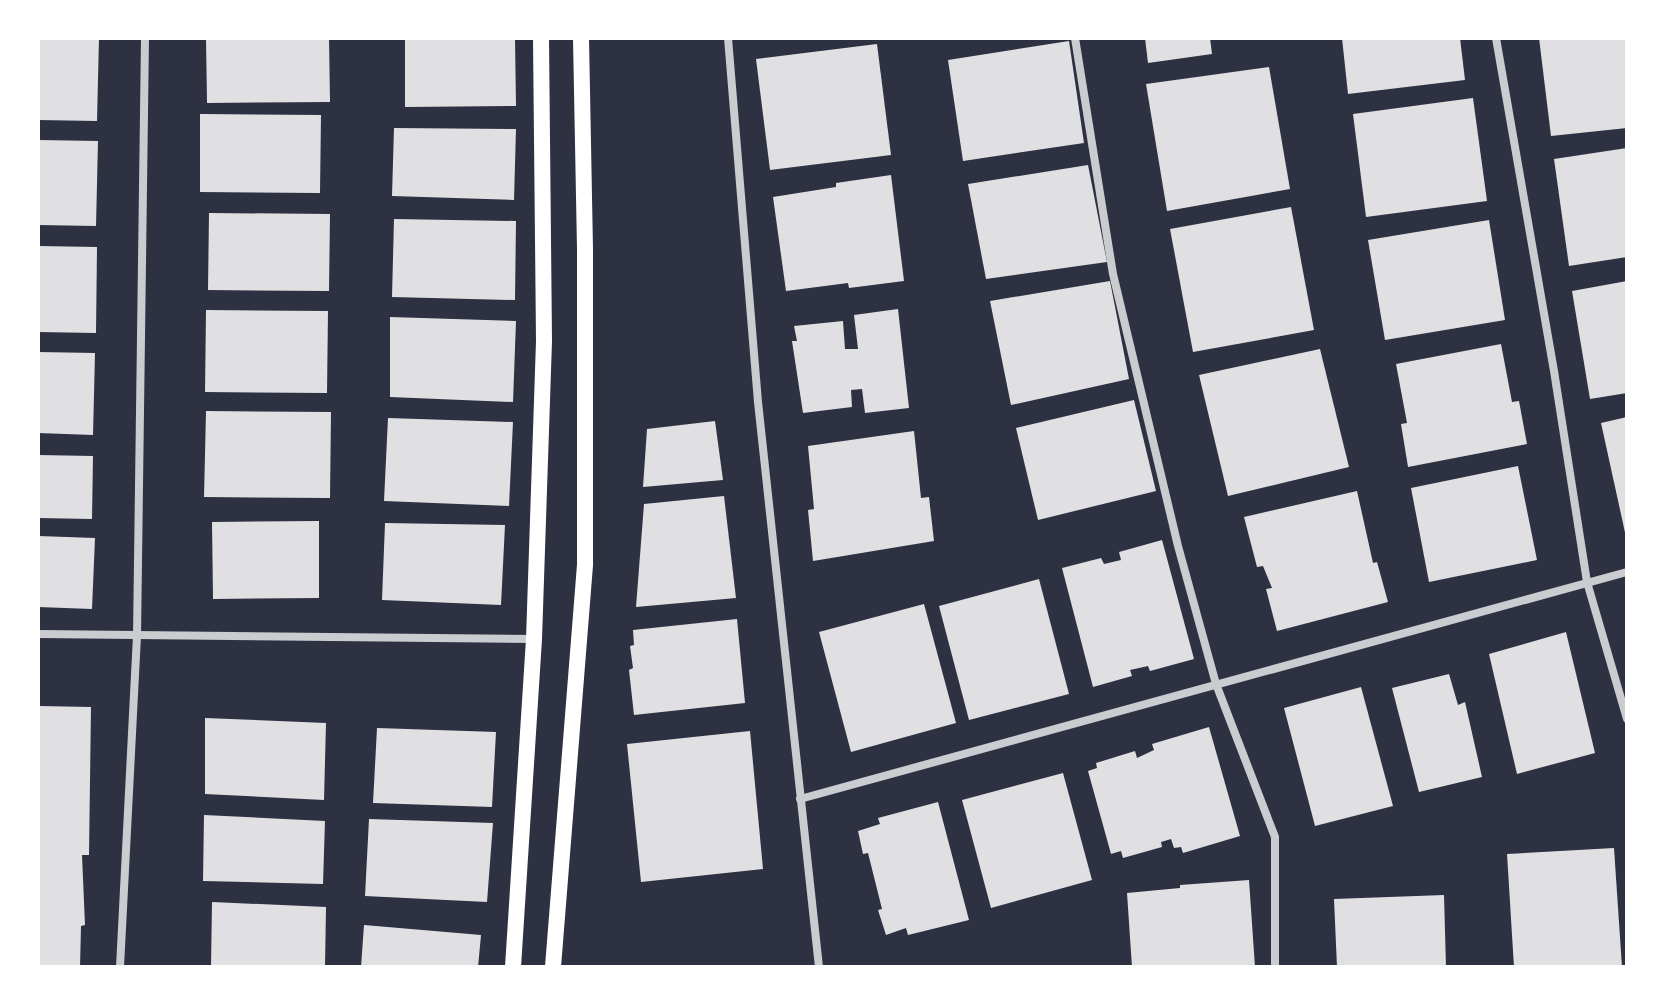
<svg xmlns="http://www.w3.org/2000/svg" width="1665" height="1005" font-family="Montserrat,sans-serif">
	<rect width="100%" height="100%" fill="#2d3142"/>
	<g fill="#e0e0e3">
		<path d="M38,38H99L97,121L38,120Z"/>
		<path d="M206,38H329L330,102L207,103Z"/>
		<path d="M405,38H515L516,106L405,107Z"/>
		<path d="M1145,38H1210L1212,54L1148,63Z"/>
		<path d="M1342,38H1460L1465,80L1348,94Z"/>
		<path d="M1539,38H1627V128L1551,136Z"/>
		<path d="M1069,41L1084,143L963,161L948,60Z"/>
		<path d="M877,44L891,155L770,170L756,59Z"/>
		<path d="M1269,67L1290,189L1167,211L1146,84Z"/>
		<path d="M1473,98L1487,201L1366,217L1353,114Z"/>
		<path d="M200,114L321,115L320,193L200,192Z"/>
		<path d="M394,128L516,129L514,200L392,196Z"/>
		<path d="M38,140L98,141L96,226L38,225Z"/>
		<path d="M1627,148V257L1569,266L1554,159Z"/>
		<path d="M1088,165L1107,262L986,279L968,184Z"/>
		<path d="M891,175L904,281L849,288L848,283L786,291L773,197L836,187V183Z"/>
		<path d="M1291,207L1314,330L1193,352L1170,229Z"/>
		<path d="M209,213L330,214L329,291L208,290Z"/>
		<path d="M394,219L516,221L515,300L392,297Z"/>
		<path d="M1489,220L1505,320L1385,340L1368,240Z"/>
		<path d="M38,246L97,247L96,333L38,332Z"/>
		<path d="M1110,281L1129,379L1011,405L990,301Z"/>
		<path d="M1627,281V393L1590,399L1572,291Z"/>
		<path d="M898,309L909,408L865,413L862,389L851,390L852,407L803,413L792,341H797L794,326L843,321L845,349H858L854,315Z"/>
		<path d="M206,310L328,311L327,393L205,392Z"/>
		<path d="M390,317L516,321L513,402L390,397Z"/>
		<path d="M1501,344L1512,402L1519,401L1527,444L1408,467L1401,424L1407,423L1396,364Z"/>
		<path d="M1320,349L1349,467L1228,496L1199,375Z"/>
		<path d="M38,352L95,353L93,435L38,433Z"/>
		<path d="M1134,400L1156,491L1038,520L1016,428Z"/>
		<path d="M206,411L331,412L330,498L204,497Z"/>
		<path d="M1627,417V537H1626L1601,423Z"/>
		<path d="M388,418L513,422L509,506L384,501Z"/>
		<path d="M715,421L723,480L643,487L647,429Z"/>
		<path d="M914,431L921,498L929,497L934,541L813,561L808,510L814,509L808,446Z"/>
		<path d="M38,455L93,456L92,519L38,518Z"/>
		<path d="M1518,466L1537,560L1429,582L1411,488Z"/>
		<path d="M1357,491L1373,563L1377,562L1388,602L1277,631L1266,589L1272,588L1263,566L1257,567L1244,517Z"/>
		<path d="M724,496L736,598L636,607L644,504Z"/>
		<path d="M319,521V598L213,599L212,522Z"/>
		<path d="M385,523L505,525L501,605L382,600Z"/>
		<path d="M38,536L95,538L92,609L38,607Z"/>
		<path d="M1162,540L1194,659L1150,671L1148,666L1130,670L1132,676L1093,687L1062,568L1101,558L1104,564L1121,560L1119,552Z"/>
		<path d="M1039,579L1069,694L969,720L939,606Z"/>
		<path d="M924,604L956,723L851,752L819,632Z"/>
		<path d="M737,619L745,703L634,715L629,670L633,668L630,646L634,645L633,630Z"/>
		<path d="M1566,632L1595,753L1517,774L1489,654Z"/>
		<path d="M1449,674L1458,705L1465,702L1482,777L1419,792L1392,688Z"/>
		<path d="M1361,687L1393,806L1315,826L1284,708Z"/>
		<path d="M38,706L91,707L89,855H82L85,925L81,926L80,967H38Z"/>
		<path d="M205,718L326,723L324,800L205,794Z"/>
		<path d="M1209,727L1240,836L1183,853L1181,847L1174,848L1171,839L1161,842L1162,847L1123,858L1121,851L1111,854L1088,771L1097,768L1096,763L1135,751L1137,758L1154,750L1152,744Z"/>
		<path d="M377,728L496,732L492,807L373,803Z"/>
		<path d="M750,731L763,869L641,882L627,744Z"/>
		<path d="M1063,773L1092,880L991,908L962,800Z"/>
		<path d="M938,802L969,920L908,935L906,928L886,935L878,910L882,909L868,853L863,854L858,831L880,824L878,818Z"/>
		<path d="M204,815L325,821L323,884L203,881Z"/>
		<path d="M369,819L493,823L487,902L365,896Z"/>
		<path d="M1614,848L1622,967H1514L1507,854Z"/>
		<path d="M1249,880L1255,967H1132L1127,893L1180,888V885Z"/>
		<path d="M1444,895L1446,967H1337L1334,899Z"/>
		<path d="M212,902L326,907L325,967H211Z"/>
		<path d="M364,925L481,935L478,967H361Z"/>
	</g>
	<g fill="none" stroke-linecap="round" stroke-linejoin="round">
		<g stroke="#caccd0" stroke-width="8">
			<path d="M728,38L758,402L819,967"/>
			<path d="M1075,38L1113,274L1178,546L1216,684L1275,837V967"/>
			<path d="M1496,38L1554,371L1587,582L1627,719"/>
			<path d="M38,634L533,639"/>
			<path d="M800,799L1627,572"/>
			<path d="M120,967L137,636L145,38"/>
		</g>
		<g stroke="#fff" stroke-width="16">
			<path d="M513,967L534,639L544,341L541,38"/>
			<path d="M553,967L585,565V249L581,38"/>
		</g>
	</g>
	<rect width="1665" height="1005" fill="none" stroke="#ffffff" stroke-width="80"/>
</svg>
